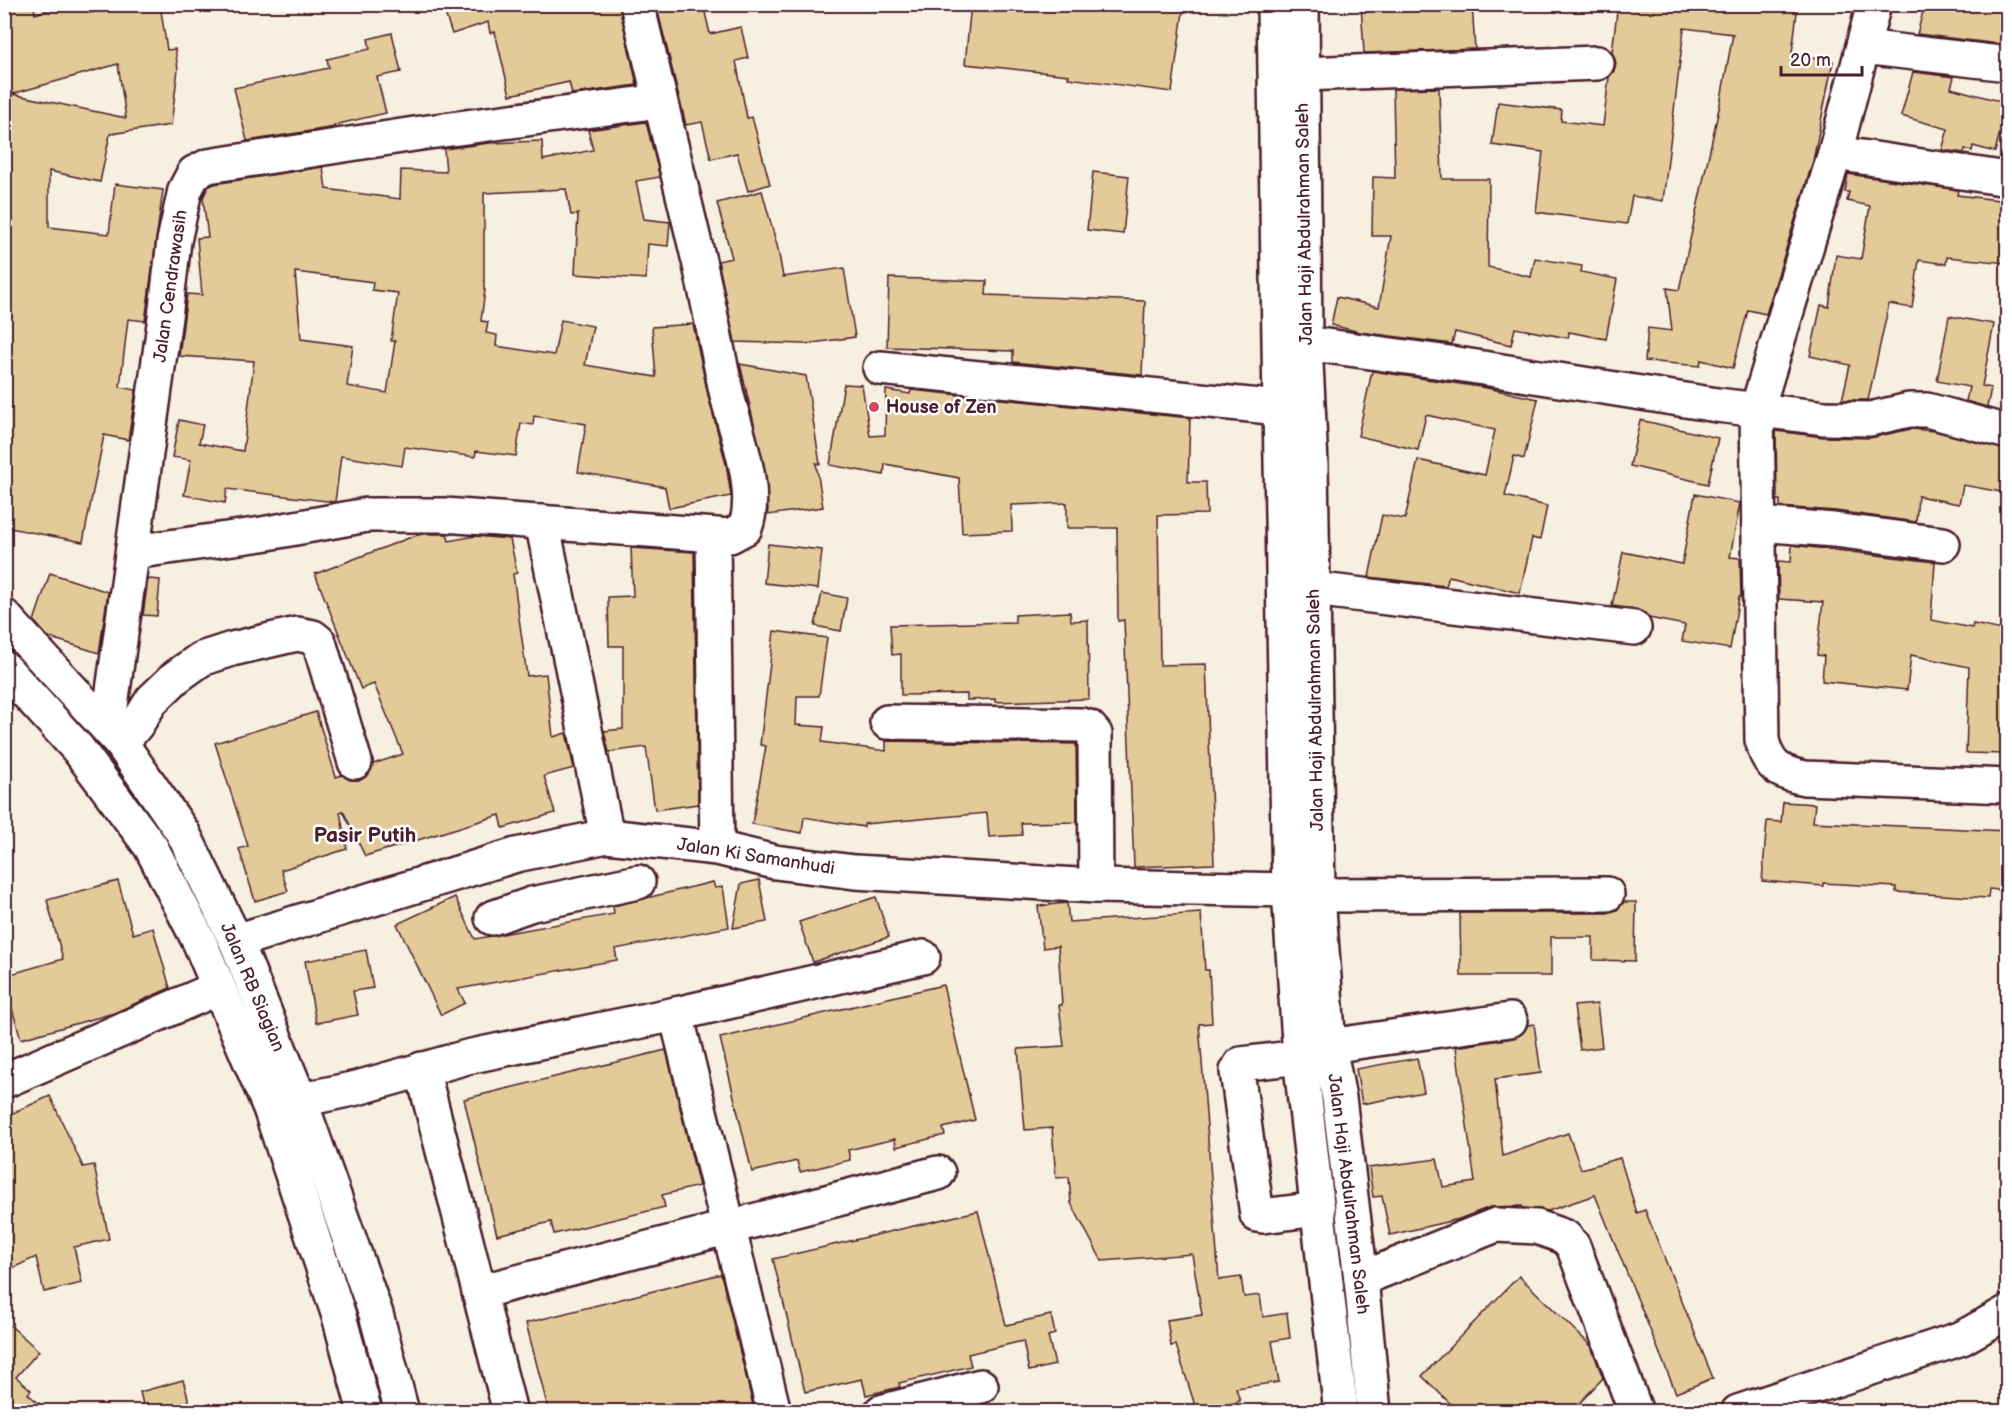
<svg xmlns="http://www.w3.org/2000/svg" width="2012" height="1416" font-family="'Balsamiq Sans',sans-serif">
	<rect width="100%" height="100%" fill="#f7efe0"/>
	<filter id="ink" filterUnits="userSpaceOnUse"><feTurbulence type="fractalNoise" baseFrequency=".0167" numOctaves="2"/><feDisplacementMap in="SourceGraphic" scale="12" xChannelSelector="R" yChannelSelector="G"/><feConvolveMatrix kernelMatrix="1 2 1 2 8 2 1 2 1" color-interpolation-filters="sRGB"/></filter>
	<g filter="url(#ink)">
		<g fill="#e3cb99" stroke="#4a1f2b" stroke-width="1.5" fill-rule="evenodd">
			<path d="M4,4H34L35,14L67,4H87L89,13L143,4H160L167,50L175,49L178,69L171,125L110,134L100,182L49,171V227L109,234L115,184L163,190L145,321L128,319L120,387L136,390L128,440L104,435L83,542L4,527ZM118,64L126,118L12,94Z"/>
			<path d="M442,4H619L637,85L572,94L569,82L510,95L495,32L490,33L488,22L452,34Z"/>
			<path d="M656,4H703L710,34L741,27L748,58L736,61L747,118L752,117L770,184L748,191L737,153L711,159L702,122L686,125Z"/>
			<path d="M971,4H1184L1172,92L1068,78L1069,75L965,64Z"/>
			<path d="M1361,4H1472L1475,49L1364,53Z"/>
			<path d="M1618,4H1798L1792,53L1833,61L1813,161L1766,314L1748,310L1733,368L1701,360L1700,366L1645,361L1648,328L1672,331L1667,288L1679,290L1720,104L1733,34L1684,28L1663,201L1632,196L1627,224L1536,212L1543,152L1492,145L1498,102L1562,110L1561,121L1603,126L1609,77L1614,71L1616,63L1612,52Z"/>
			<path d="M1925,4H2007V45L1917,34Z"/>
			<path d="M392,33L401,72L377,77L386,113L334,125L335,127L247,141L234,88L329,68L327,59L370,49L368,39Z"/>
			<path d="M1913,72L1954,77L1951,88L2007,103L1995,152L1973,146L1972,151L1965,149L1964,153L1942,150L1948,129L1901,116Z"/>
			<path d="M1439,88L1442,179H1489L1488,267L1531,277L1535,258L1582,266L1581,272L1617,279L1606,339L1569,332L1568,338L1515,328L1511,345L1455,332L1452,344L1360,332L1331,325L1337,297L1379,307L1391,236H1372L1373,177L1395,178L1393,89Z"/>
			<path d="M646,122L660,177L636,181L644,219L670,222L668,246L648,244L646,279L575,274L578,214L571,215L566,189L484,193V290H485L481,321L488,322L486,333L497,335L496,346L554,355L561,320L593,326L585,365L656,377L652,327L693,324L708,395L726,464L731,496L669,508L665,487L578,472L586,424L534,416L533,425L521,423L516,456L476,451L475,457L405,447L402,466L341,456L335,502L227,489L225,503L184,495L191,460L172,457L179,420L203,425L199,443L243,451L254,361L179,356L187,294L202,295L197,238L208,237L203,198L208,187L214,184L323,167L326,189L400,199L401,170L446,172L444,149L490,143L542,141L543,160L593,150L588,130ZM295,272L373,282L372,290L398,293L391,341H395L387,393L347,386L353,346L301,339Z"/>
			<path d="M1093,172L1129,176L1123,234L1087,230Z"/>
			<path d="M1848,174L1958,190L1957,195L2007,201V263L1947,257L1946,264L1919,260L1912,308L1889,304L1868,400H1842L1850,365L1810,356L1821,305L1829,307L1836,255L1861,259L1870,206L1847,201L1849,192H1845Z"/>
			<path d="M762,191L778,249L783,277L844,268L855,337L805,344L735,342L718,261L732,258L717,203Z"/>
			<path d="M889,278L987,281L986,295L1145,301L1142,375L1013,362V351L887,347Z"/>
			<path d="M1949,316L1994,324L1982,386L1991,388L1987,407L1966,401L1969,387L1937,381Z"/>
			<path d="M740,364L806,376L820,464L816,463L823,507L768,515L766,475Z"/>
			<path d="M1372,371L1487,388L1538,399L1524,459L1514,456L1505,496L1547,506L1540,540L1532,538L1520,593L1449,576L1446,586L1369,577L1382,515L1405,519L1418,460L1485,475L1495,430L1426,415L1418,450L1358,436Z"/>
			<path d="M844,384L862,385L870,436L885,435L886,390L910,394L911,390L1190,418L1188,482H1206L1207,514L1158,515L1160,665L1206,664L1214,864L1134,867L1124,620L1118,621L1117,528H1067V503L1011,505L1012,531L962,533L959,478L885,464L884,475L830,465Z"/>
			<path d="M1640,420L1718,438L1708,484L1630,466Z"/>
			<path d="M1911,429L1934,431L2007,450V493L1963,485L1959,504L1918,496L1916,522L1836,511L1780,507V500H1777L1776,431L1823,437L1870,438Z"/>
			<path d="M1695,494L1740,503L1730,557L1740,558L1741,597H1739L1730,649L1682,641L1685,625L1649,618L1645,613L1636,609L1612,606L1623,552L1682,564Z"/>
			<path d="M423,534H447L449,541L475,536L510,539L517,573L513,574L527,676L546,674L553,737L566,733L574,768L544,776L555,813L503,828L500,815L365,856L343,811L340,812L347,849L281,870L288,891L255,901L239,849L248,846L215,743L316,712L336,777L342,775L350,780H361L369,774L373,764L403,754L374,684L361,689L315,574L414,536Z"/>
			<path d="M768,544L822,550L818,589L764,583Z"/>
			<path d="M1792,545L1935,562L1931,620L1972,628L1973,624L2007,631V754L1966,753L1969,667L1911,655L1907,690L1822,681L1824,656L1817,655L1823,602L1779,599L1778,561L1791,562Z"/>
			<path d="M631,548L694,552L698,804L655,810L646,747L609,752L604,731L623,729V646H609L608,597L633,596Z"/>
			<path d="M50,573L108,592L99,653L48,637L34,621Z"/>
			<path d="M148,579L160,580L157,616L143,615Z"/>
			<path d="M822,593L847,598L841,631L815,626Z"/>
			<path d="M1070,612L1071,621L1088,620L1089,699L995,702V699L967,700V694L901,695V654L892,655L890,625L1015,622V615Z"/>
			<path d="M774,631L827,638L819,696H797L796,725L824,727L822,742L886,751V741L1076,744L1077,822L1021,823L1022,835L989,837L987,813L864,824V827L804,817L802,833L752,824L766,746L760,745Z"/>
			<path d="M1783,802L1815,804L1813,822L2007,831V891L1989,889L1988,898L1896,892V887L1823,883V886L1762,881L1767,821L1781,822Z"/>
			<path d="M759,880L767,922L733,928L741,884Z"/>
			<path d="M118,881L133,934L153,928L170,988L114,1013L21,1039L4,982V976L63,959L47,900Z"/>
			<path d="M713,882L715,888L723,887L729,927L615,949L617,960L458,989L465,1003L441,1015L397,924L455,897L475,939L614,914L613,906Z"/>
			<path d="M876,897L889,937L813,962L799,922Z"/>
			<path d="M1624,902H1636L1635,961L1593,960V937H1551V976H1461L1460,913H1607L1617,910Z"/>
			<path d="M1067,903L1069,922L1201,913L1205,970H1209L1212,1023L1199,1024L1219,1280L1241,1277L1244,1297L1260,1295L1263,1317L1287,1313L1290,1338L1272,1341L1279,1382L1236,1388L1240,1401L1205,1412H1197L1176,1345L1171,1346L1167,1320L1202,1315L1192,1254L1102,1261L1071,1203L1069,1177L1056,1178L1052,1128L1025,1130L1018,1049L1064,1046L1059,1005H1062L1058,946L1043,948L1038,906Z"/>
			<path d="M366,950L373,988L353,991L358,1015L316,1023L305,961Z"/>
			<path d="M943,985L975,1120L943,1128L945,1135L896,1147L895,1139L848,1150L850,1160L800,1172L797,1161L752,1172L720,1038Z"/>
			<path d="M1597,1004L1602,1047L1580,1050L1574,1006Z"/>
			<path d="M1534,1024L1541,1073L1495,1079L1503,1156L1568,1133L1581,1169L1620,1158L1637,1213L1645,1210L1713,1378L1676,1393L1595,1195L1548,1211L1523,1208L1522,1206L1490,1207L1459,1219L1390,1235L1382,1196L1373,1197L1369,1168L1437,1159L1443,1187L1475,1182L1456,1047L1513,1038L1522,1034L1528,1025Z"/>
			<path d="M666,1050L699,1186L662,1195L665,1207L554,1234L551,1222L497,1235L464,1099Z"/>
			<path d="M1417,1058L1424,1092L1362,1104L1356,1069Z"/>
			<path d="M50,1096L83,1167L94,1165L109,1239L74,1247L82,1283L44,1292L36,1257L4,1272V1117Z"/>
			<path d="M978,1211L1006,1325L1051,1315L1055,1334L1048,1336L1055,1365L1029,1371L1023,1341L968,1354L971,1366L899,1383L900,1387L866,1395L862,1379L805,1392L773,1259Z"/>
			<path d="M721,1274L753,1405L727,1412H549L526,1323Z"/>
			<path d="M1519,1276L1591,1346L1603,1378L1571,1412H1459L1422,1376Z"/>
			<path d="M4,1320L39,1351L16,1377L31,1390L28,1394L49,1412H4Z"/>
			<path d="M183,1380L192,1412H145L140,1392Z"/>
		</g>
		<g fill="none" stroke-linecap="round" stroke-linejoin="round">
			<g stroke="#4a1f2b" stroke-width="38">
				<g id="minor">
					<path d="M1874,4L1835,153L1757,409L1762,740C1768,766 1779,773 1805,778L2008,786"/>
					<path d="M1863,47L2008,64"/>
					<path d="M1302,74L1597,63"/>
					<path d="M1835,153L2008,179"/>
					<path d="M1305,343L1464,365L1717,405L1825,418L1870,419L1909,410H1927L2008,432"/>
					<path d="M880,368L1280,408"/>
					<path d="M542,522L607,836"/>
					<path d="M1759,524L1834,530L1943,544"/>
					<path d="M713,535L717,848"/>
					<path d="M133,552L262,534L367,515H444L730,536L745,528C760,489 735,431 726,391C717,348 709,304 699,261C679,176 658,90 637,4"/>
					<path d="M1313,589L1634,628"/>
					<path d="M887,722L1082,725L1089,727L1095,734L1096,886"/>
					<path d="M108,727L165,317L174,241L185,190L194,173L208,166L421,133L660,101"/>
					<path d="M121,743L137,724L152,700L176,677L201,659L232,649L297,634L313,637L319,642L355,762"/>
					<path d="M1318,895L1607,894"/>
					<path d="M492,918L532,904L638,882"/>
					<path d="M236,941L516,855L607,836L717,848L775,862L855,872L1096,886L1289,890"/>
					<path d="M676,1014L923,957"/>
					<path d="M1329,1046L1510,1020"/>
					<path d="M1300,1057L1241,1064L1237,1071L1257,1215L1263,1216L1318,1209"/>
					<path d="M422,1069L510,1412"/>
					<path d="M4,1081L218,988"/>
					<path d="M300,1100L357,1088L467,1057L676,1014L774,1412"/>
					<path d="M1361,1279L1496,1225L1537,1227L1565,1237L1573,1246L1636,1412"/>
					<path d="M479,1292L938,1173"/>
					<path d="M881,1412L981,1386"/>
					<path d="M1738,1412L1962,1338L2008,1312"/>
				</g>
			</g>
			<g stroke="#4a1f2b" stroke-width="38">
				<g id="highway">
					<path d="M1274,4L1280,408L1289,890L1300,1057L1341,1412"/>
					<path d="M1302,4L1305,343L1311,464L1318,895L1329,1046L1339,1098L1361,1279L1374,1412"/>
					<path d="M4,616L121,743L183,833L236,941L300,1100L376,1314L402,1412"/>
					<path d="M4,668L78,749L151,847L200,943L270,1108L339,1316L365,1412"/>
				</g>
			</g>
			<use href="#minor" stroke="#fff" stroke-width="33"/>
			<use href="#highway" stroke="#fff" stroke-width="33"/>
		</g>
	</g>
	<circle fill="#d1495b" stroke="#fff" stroke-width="2" cx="874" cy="407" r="6"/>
	<g text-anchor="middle" stroke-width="5" stroke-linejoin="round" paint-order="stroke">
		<g font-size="18" fill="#4a1f2b" stroke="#fff">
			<text transform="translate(1304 224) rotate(-91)" y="6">Jalan Haji Abdulrahman Saleh</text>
			<text transform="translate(170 286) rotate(-82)" y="6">Jalan Cendrawasih</text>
			<text transform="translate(1315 710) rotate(-91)" y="6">Jalan Haji Abdulrahman Saleh</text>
			<text transform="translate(756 856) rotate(9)" y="6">Jalan Ki Samanhudi</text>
			<text transform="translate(253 987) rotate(67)" y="6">Jalan RB Siagian</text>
			<text transform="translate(1349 1194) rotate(83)" y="6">Jalan Haji Abdulrahman Saleh</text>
		</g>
		<g font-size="18" font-weight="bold" fill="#4a1f2b" stroke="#fff" text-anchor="start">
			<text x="886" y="413">House of Zen</text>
		</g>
		<g font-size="21" font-weight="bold" fill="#4a1f2b" stroke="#fff">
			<text x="365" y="842">Pasir Putih</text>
		</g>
	</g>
	<rect width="2012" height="1416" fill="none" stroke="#fff" stroke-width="24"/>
	<rect x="12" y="12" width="1988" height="1392" fill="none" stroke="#4a1f2b" stroke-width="2" filter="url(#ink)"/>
	<path d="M1781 66v9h81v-9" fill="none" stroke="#4a1f2b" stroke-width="3"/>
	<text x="1790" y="66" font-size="18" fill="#4a1f2b" stroke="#ffffff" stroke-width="4.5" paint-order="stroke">20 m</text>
</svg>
